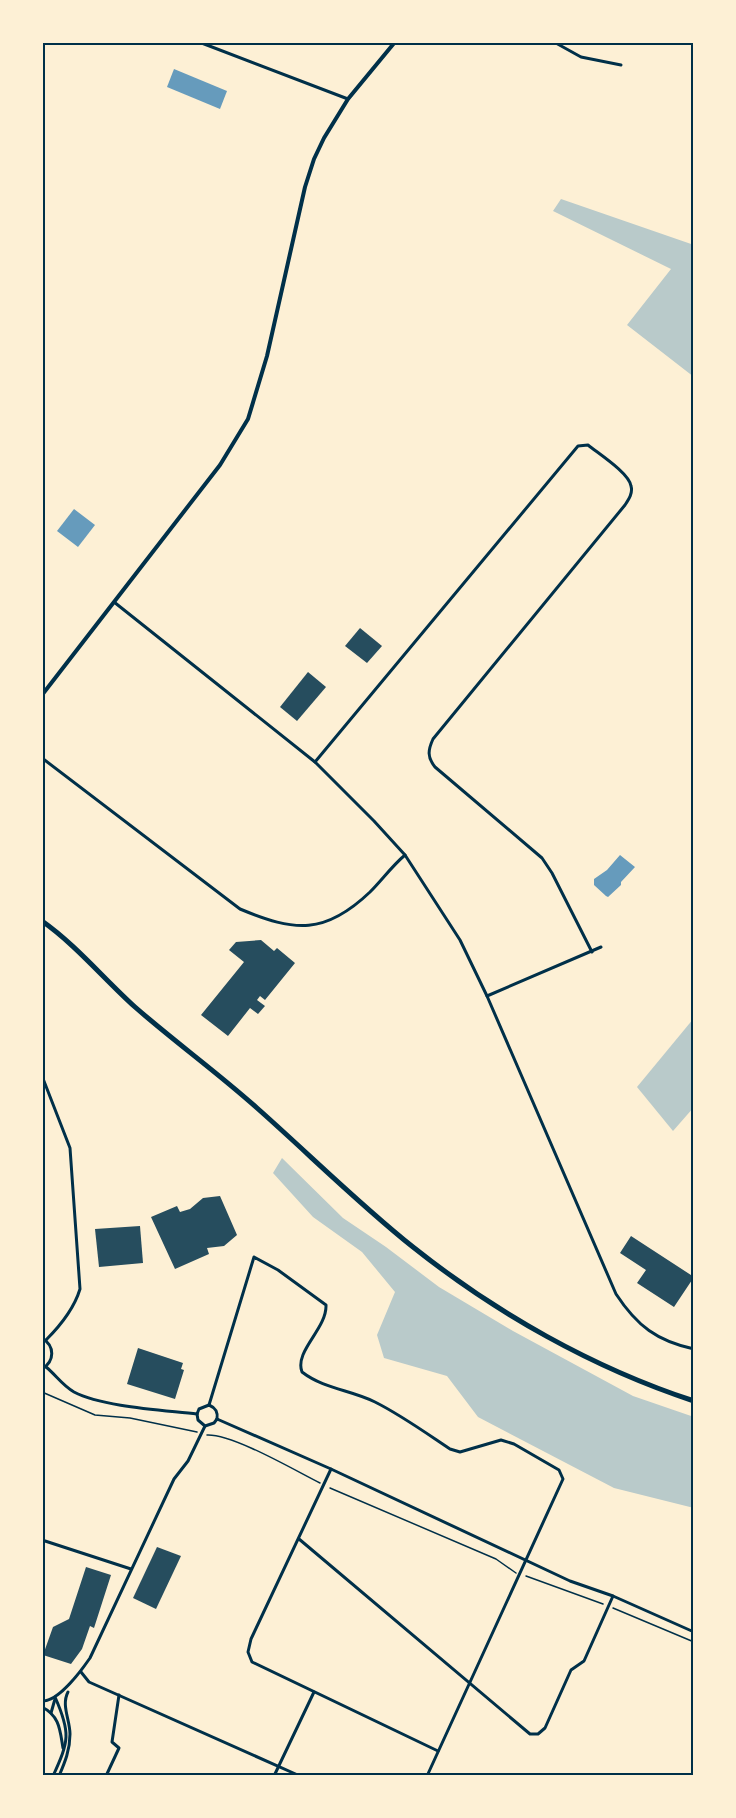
<svg xmlns="http://www.w3.org/2000/svg" width="736" height="1818" font-family="Jost,sans-serif">
	<rect width="100%" height="100%" fill="#fdf0d5"/>
	<g fill="#b9caca">
		<path d="M561,199L694,245V377L627,325L671,269L553,211Z"/>
		<path d="M694,1018V1107L673,1131L637,1087Z"/>
		<path d="M282,1158L343,1218L386,1247L439,1287L513,1331L633,1396L694,1417V1508L614,1488L478,1417L447,1376L384,1358L377,1335L395,1292L362,1252L313,1217L273,1173Z"/>
	</g>
	<g fill="#669bbc">
		<path d="M174,69L227,91L220,109L167,87Z"/>
		<path d="M74,509L95,525L78,547L57,531Z"/>
		<path d="M620,855L635,867L621,882V885L608,897L606,896L594,885V879L607,870Z"/>
	</g>
	<g fill="#264d5e">
		<path d="M360,628L382,646L367,663L345,646Z"/>
		<path d="M308,672L326,687L297,721L280,707Z"/>
		<path d="M261,940L274,951L277,948L295,963L265,1000L260,996L257,1000L265,1006L258,1014L250,1008L228,1036L201,1015L244,962L229,950L236,942Z"/>
		<path d="M220,1196L237,1235L224,1246L207,1248L209,1254L175,1269L151,1217L177,1206L180,1212L190,1209L203,1198Z"/>
		<path d="M140,1226L143,1263L99,1267L95,1229Z"/>
		<path d="M631,1236L694,1277L674,1307L637,1283L646,1270L620,1253Z"/>
		<path d="M138,1348L183,1363L181,1369L184,1370L175,1399L127,1384Z"/>
		<path d="M157,1547L181,1556L156,1609L133,1598Z"/>
		<path d="M86,1567L111,1575L94,1628L90,1626L82,1649L71,1664L43,1655L53,1627L69,1619Z"/>
	</g>
	<g fill="none" stroke-linecap="round" stroke-linejoin="round">
		<g stroke="#003049" stroke-width="1.5">
			<path d="M42,1392L95,1415L130,1418L197,1432"/>
			<path d="M207,1435C233,1434 294,1470 320,1483"/>
			<path d="M330,1488L496,1559L516,1573"/>
			<path d="M526,1576L603,1604"/>
			<path d="M613,1608L694,1642"/>
		</g>
		<g stroke="#003049" stroke-width="3">
			<path d="M199,42L348,99"/>
			<path d="M554,42L581,57L621,65"/>
			<path d="M114,602L315,762L374,821L405,855L460,940L487,996L616,1294C637,1326 657,1341 694,1349"/>
			<path d="M42,758L240,909C295,932 325,935 370,892C382,880 392,866 405,855"/>
			<path d="M315,762L578,446L588,445C599,454 629,473 631,486C633,493 629,499 625,505L433,739C428,750 427,757 435,767L542,858L552,873L592,952"/>
			<path d="M487,996L601,947"/>
			<path d="M42,1076L70,1148L80,1289C74,1309 60,1326 46,1340"/>
			<path d="M42,1338C55,1346 55,1361 42,1369"/>
			<path d="M46,1367C56,1375 62,1385 74,1392C103,1407 163,1410 197,1414"/>
			<path d="M209,1405L254,1257L278,1270L326,1305C327,1329 294,1351 302,1372C324,1389 351,1390 375,1402C401,1415 426,1433 450,1449L460,1452L501,1440L514,1444L559,1470L563,1479L427,1776"/>
			<path d="M197,1414L199,1409L209,1405C216,1408 218,1412 217,1419"/>
			<path d="M197,1414L198,1420L205,1426L214,1423L217,1419"/>
			<path d="M217,1419L331,1469L570,1581L613,1596L694,1632"/>
			<path d="M331,1469L251,1639L248,1652L252,1662L438,1751"/>
			<path d="M299,1539L530,1734H538L545,1728L571,1670L584,1661L613,1596"/>
			<path d="M42,1540L131,1569"/>
			<path d="M81,1672L89,1682L300,1776"/>
			<path d="M42,1701C58,1702 81,1671 90,1658L174,1479L188,1461L205,1426"/>
			<path d="M42,1707C60,1716 60,1731 63,1748"/>
			<path d="M51,1713L55,1699"/>
			<path d="M53,1776C69,1741 71,1733 55,1697"/>
			<path d="M59,1776C65,1762 70,1750 70,1734C70,1720 61,1705 68,1692"/>
			<path d="M106,1776L119,1748L112,1742L119,1695"/>
			<path d="M274,1776L314,1692"/>
		</g>
		<path stroke="#003049" stroke-width="4" d="M42,695L220,465L248,419L267,356L305,187L314,159L324,138L348,99L395,42"/>
		<path stroke="#003049" stroke-width="5" d="M42,921C76,945 104,979 135,1007C175,1042 218,1073 257,1108C309,1154 359,1204 413,1247C496,1313 593,1368 694,1401"/>
	</g>
	<rect width="736" height="1818" fill="none" stroke="#fdf0d5" stroke-width="87"/>
	<rect x="44" y="44" width="648" height="1730" fill="none" stroke="#003049" stroke-width="2"/>
</svg>
